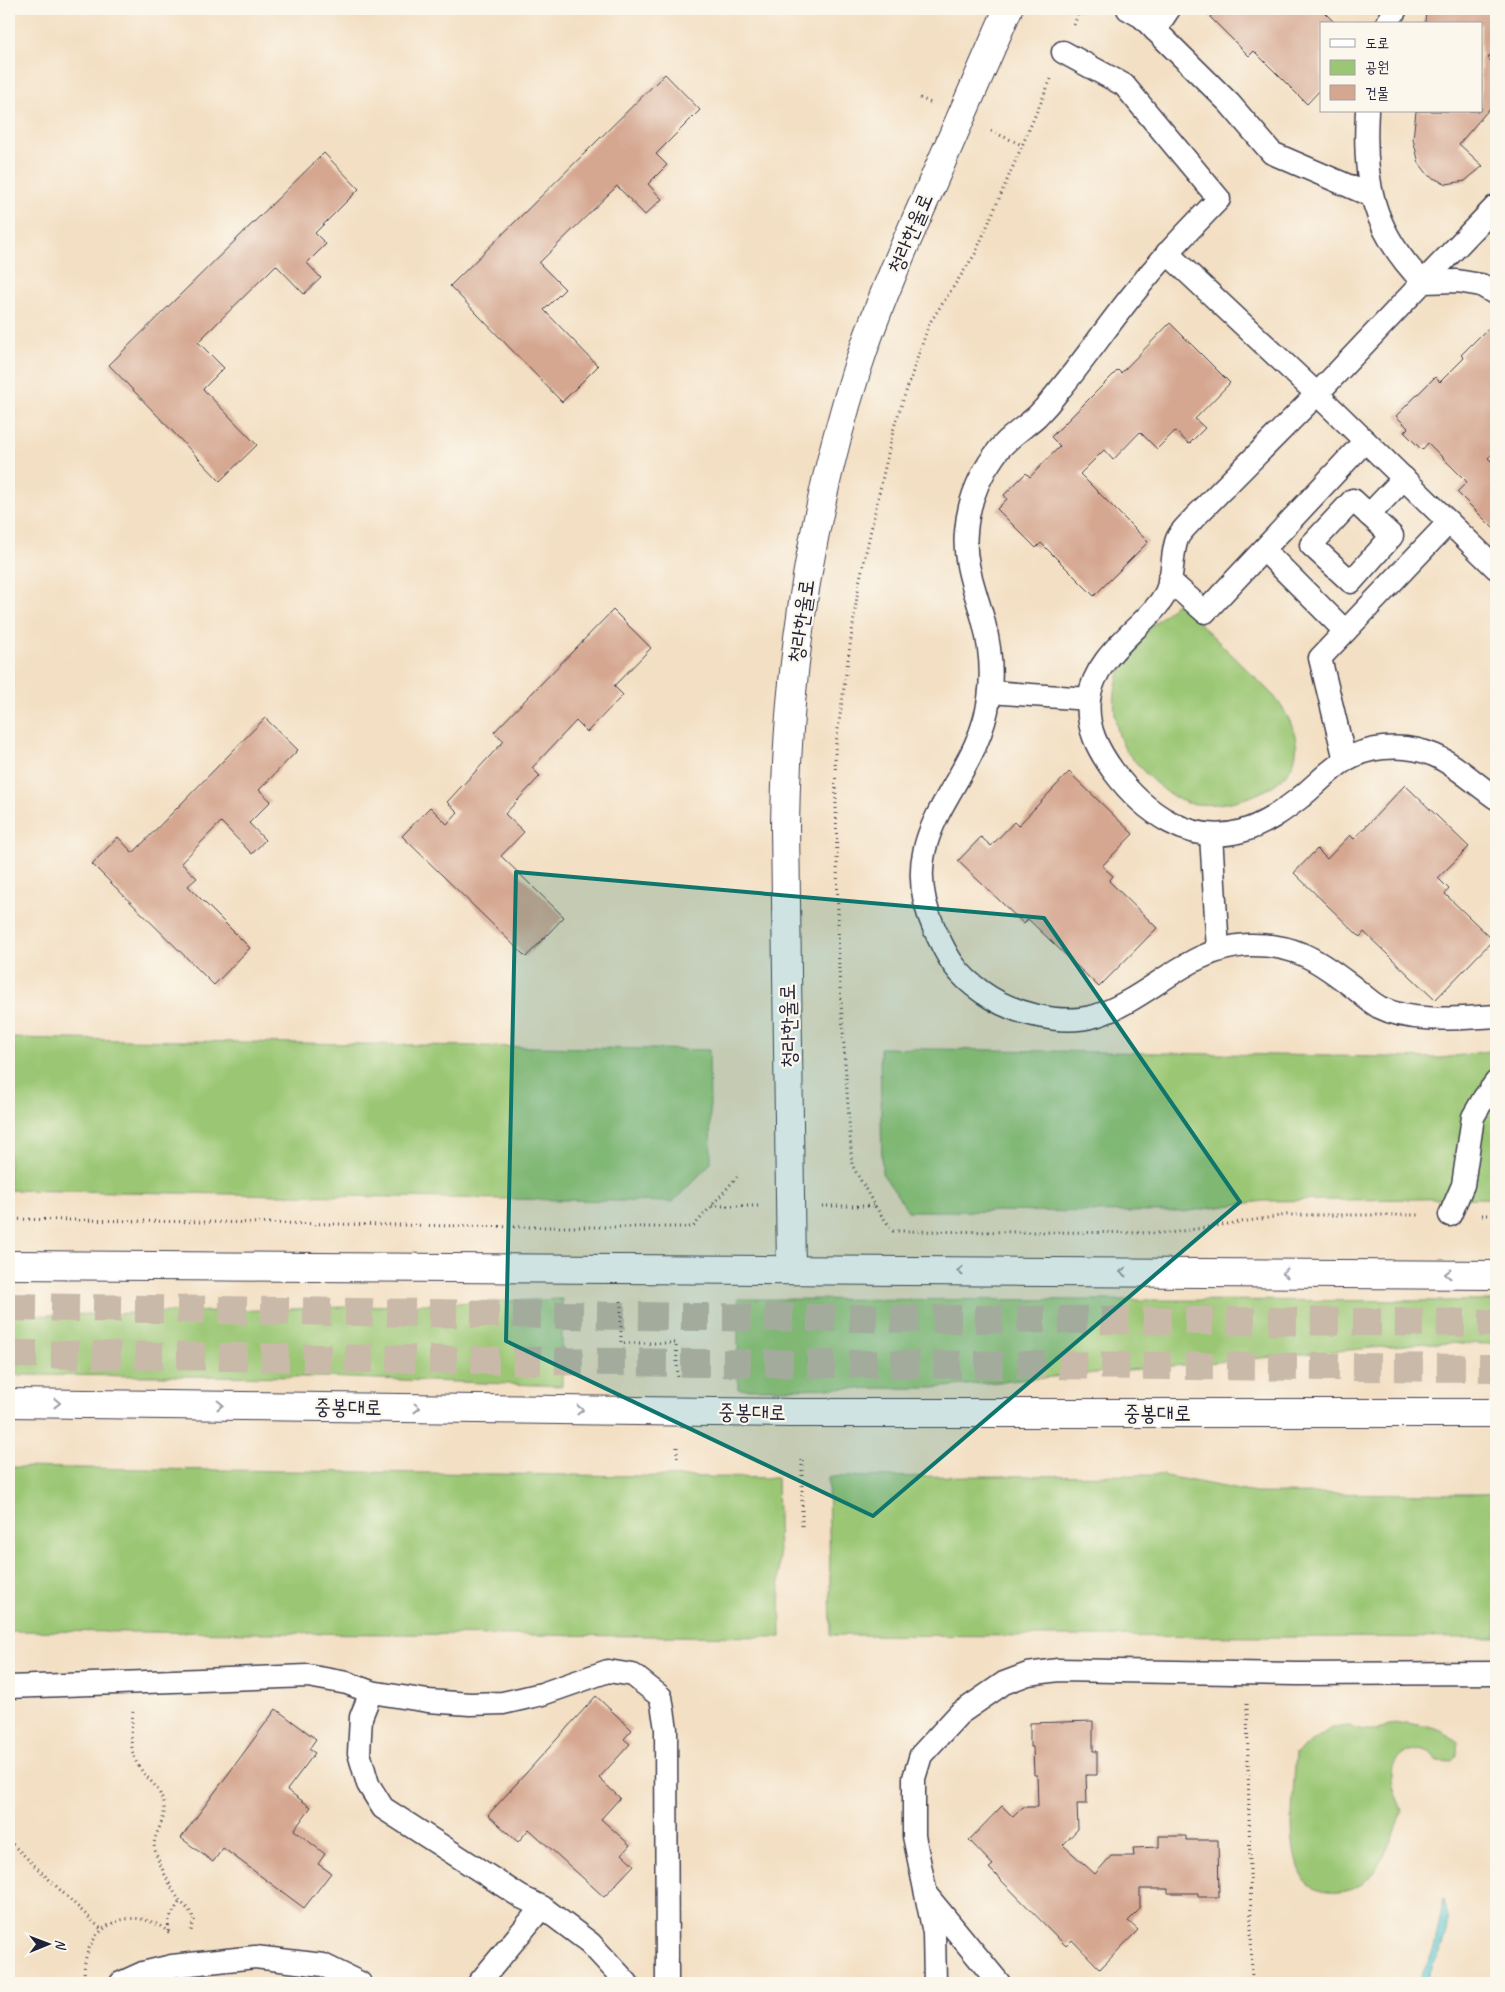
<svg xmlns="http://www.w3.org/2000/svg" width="1505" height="1992" font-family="Caveat,'Poor Story',sans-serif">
	<rect width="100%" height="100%" fill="#fbf7ec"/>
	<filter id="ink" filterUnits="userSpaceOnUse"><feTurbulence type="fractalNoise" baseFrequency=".02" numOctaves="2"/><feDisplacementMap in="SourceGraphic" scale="10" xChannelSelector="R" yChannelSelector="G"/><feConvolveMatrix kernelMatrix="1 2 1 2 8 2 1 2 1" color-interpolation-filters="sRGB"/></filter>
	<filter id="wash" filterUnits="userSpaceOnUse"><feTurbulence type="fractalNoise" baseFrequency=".0096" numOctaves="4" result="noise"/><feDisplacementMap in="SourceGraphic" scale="20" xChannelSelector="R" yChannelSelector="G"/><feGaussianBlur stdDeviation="1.12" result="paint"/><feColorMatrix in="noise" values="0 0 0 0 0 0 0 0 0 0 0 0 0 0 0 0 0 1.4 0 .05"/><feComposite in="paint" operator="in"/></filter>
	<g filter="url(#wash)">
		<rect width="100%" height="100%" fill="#f3dfc3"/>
		<g fill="#9bc775" stroke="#5e7458">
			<path d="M1178,602L1273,695C1307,737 1307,775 1252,796C1232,803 1210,807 1188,803C1174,800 1149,779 1140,767C1135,761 1129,756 1125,749C1110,723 1111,679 1128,654C1141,634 1161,618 1178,602Z"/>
			<path d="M9,1038L709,1050L711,1163L673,1202L9,1190Z"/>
			<path d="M880,1048L1442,1058L1496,1050V1198L1263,1201L1182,1212L908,1211L882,1173Z"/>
			<path d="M562,1299V1386L324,1377L9,1375V1316L263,1310Z"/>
			<path d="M738,1299L1496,1301V1344L1426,1343L932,1388L738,1389Z"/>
			<path d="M9,1467L777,1478L781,1637L9,1631Z"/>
			<path d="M1161,1475L1255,1493L1481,1494L1496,1493V1638L831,1635L828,1477Z"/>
			<path d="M1407,1723C1427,1726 1442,1729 1458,1742C1459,1751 1459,1756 1452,1762L1437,1761C1435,1758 1432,1754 1429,1752C1414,1744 1394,1756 1392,1772C1391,1785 1397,1798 1402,1810C1395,1833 1381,1869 1362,1884C1353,1891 1339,1893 1329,1892C1317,1892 1306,1885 1301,1874C1286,1845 1294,1785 1296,1753L1331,1728L1350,1726L1364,1730H1376L1389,1725Z"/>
		</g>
		<path fill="#5ac7ce" stroke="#3e7484" d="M1444,1899C1454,1934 1437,1953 1426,1983H1418L1434,1949Z"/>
		<g id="blocks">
			<g fill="#d5a791">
				<path d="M1218,9H1321L1336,24H1321V89L1307,104L1254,51L1249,56L1210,17Z"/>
				<path d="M1426,9H1496V48L1488,58L1496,67V101L1459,144L1483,166L1465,181L1446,184L1429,176L1419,163L1413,139L1416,111H1481V24H1425Z"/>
				<path d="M665,74L700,110L656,154L667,165L648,184L662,199L645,215L617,186L539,263L565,289L544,310L598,366L562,402L450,286Z"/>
				<path d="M324,153L359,189L315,233L326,244L307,263L321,278L304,294L276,265L198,342L224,368L203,389L257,445L220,481L109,365Z"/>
				<path d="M1170,323L1230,383L1195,419L1205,428L1189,444L1175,431L1157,449L1140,432L1113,460L1104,450L1080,474L1148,542L1094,596L1041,543L1036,548L997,509L1007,499L1004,495L1026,473L1030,477L1060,446L1051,437L1118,370L1121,373Z"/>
				<path d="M1489,327L1496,334V449L1488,458L1496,466V531L1457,492L1467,482L1428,443L1422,450L1404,432L1408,428L1396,416L1435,377L1440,382L1464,358L1461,355Z"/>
				<path d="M613,610L651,648L614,686L623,695L587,732L576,721L532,768L540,776L505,814L524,832L501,856L564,917L526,957L402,836L430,807L447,824L458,812L447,802L504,741L494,732Z"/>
				<path d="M265,718L298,750L259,790L271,801L249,823L265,840L252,854L221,822L181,863L197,878L188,886L250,948L214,985L92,864L118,837L133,853Z"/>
				<path d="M1069,772L1133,834L1102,866L1113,876L1109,881L1157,928L1099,987L1028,919L1024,924L958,861L981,837L991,846L1014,822L1018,826Z"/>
				<path d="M1405,785L1469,847L1438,878L1449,889L1445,894L1493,940L1435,1000L1364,932L1360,937L1294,873L1317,849L1327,859L1350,835L1354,839Z"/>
				<path d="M596,1696L632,1730L624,1739L630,1744L599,1778L620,1798L601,1819L630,1845L622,1854L634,1865L604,1897L529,1829L518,1842L488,1815Z"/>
				<path d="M276,1709L316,1739L309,1749L315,1753L287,1790L311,1807L294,1830L325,1854L318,1864L331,1873L304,1908L223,1848L213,1862L181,1838Z"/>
				<path d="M1093,1721V1751H1097V1775H1086L1087,1804H1077L1078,1829L1063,1845L1095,1874L1111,1856H1134L1133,1848L1159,1847V1836H1186V1840H1218L1219,1897H1198V1893H1168V1889H1140V1909L1128,1921L1138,1930L1100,1969L1072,1940L1066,1946L989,1868L993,1865L969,1840L1002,1806L1013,1817L1023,1807H1038L1037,1775H1034L1033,1747H1030V1723Z"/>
			</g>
		</g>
	</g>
	<g filter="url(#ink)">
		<use href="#blocks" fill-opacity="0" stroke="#413e4f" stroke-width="1"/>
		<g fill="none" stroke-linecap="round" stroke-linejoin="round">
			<g stroke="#c9b9a8" stroke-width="28" stroke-dasharray="28 14" stroke-linecap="butt">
				<path d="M9,1307L701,1317L1496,1323"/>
				<path d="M9,1354L694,1363L1496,1368"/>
			</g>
			<g stroke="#413e4f" stroke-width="25">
				<g id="lane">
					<path d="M1128,9L1142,17L1229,103L1272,153L1372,196"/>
					<path d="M1387,24L1396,9"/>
					<path d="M1155,30L1169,9"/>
					<path d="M1063,52L1124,85L1219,199C1189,230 1160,260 1134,293C1107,326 1084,361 1057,393C1051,401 1044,409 1037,416C1023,429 1005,439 994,456C978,478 968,505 966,532C963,562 975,590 983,619C990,645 993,672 989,699C977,787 890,829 934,928C947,957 956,974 982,992C1011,1013 1060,1026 1095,1016C1150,999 1187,948 1248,945C1293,944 1315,958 1349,984C1359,991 1368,1001 1379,1007C1413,1024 1459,1018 1496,1016"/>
					<path d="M1367,111C1363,181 1372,231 1423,282L1496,206"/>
					<path d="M1167,253L1317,394L1496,568"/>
					<path d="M1496,294L1481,285L1457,281L1423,282L1317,394L1194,518C1189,524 1180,531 1177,539C1171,555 1174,574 1167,590C1163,601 1152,612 1144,620C1122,642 1093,666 1089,699C1086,728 1098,750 1114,772C1144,812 1190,846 1242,831C1264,825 1283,811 1301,797C1329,774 1343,752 1383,748C1437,743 1456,770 1496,798"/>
					<path d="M1353,500L1392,536L1351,582L1311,545Z"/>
					<path d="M1369,515L1404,478"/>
					<path d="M1264,550L1345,631"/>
					<path d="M1169,580L1205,612L1365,441"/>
					<path d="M990,692L1089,699"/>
					<path d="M1345,760L1320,658L1449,522"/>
					<path d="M1211,835L1218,950"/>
					<path d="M1450,1215L1463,1185L1473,1117L1484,1098L1496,1082"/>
					<path d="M9,1687L308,1676L347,1683L371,1692L428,1701L470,1704L503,1703L542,1694L608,1671L633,1675L661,1697L666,1729L667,1983"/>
					<path d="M371,1692L361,1717L359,1753L368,1784L383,1808L521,1897L542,1907L590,1943L627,1983"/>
					<path d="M929,1898L999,1983"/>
					<path d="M121,1983L143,1973L172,1966L255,1957L323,1965L360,1983"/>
					<path d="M479,1983L542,1907"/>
					<path d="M935,1983L934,1933L914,1836V1778L921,1755L959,1714L1004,1683L1028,1674L1058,1670L1298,1674L1496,1673"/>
				</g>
			</g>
			<g stroke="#413e4f" stroke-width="30">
				<path id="street" d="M791,1270L785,826C787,671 810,517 857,369C877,307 904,246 931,186C957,127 982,68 1008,9"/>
			</g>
			<g stroke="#413e4f" stroke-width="30">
				<g id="secondary">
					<path d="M9,1265L1496,1275"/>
					<path d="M9,1403L792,1413H1496"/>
				</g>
			</g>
			<g stroke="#413e4f" stroke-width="3" stroke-dasharray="1 4" stroke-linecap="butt">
				<path d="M1074,25L1080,9"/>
				<path d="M1051,79L975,254L929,324L894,427L859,583L835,750L839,972L852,1165L875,1206L893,1231L1169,1233L1287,1215H1421"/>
				<path d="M920,98L931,103"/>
				<path d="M991,131L1022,145"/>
				<path d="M712,1206H758"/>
				<path d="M822,1206H875"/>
				<path d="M1482,1215H1496"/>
				<path d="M9,1219L528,1227H693L737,1177"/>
				<path d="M621,1301V1343H676L678,1379"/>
				<path d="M677,1458V1443"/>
				<path d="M802,1526V1458"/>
				<path d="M1247,1704L1252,1983"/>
				<path d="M133,1712C131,1730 128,1752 140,1768C149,1782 158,1784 163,1802C169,1821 150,1835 155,1850C157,1860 174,1895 181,1902C188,1910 190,1909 194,1920L190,1934"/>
				<path d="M9,1841L102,1930"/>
				<path d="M168,1931L169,1919L180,1901"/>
				<path d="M85,1983C77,1929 131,1897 172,1935"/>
			</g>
			<use href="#lane" stroke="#fff" stroke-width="22"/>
			<use href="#street" stroke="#fff" stroke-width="28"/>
			<use href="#secondary" stroke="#fff" stroke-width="28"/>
		</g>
		<defs><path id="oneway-chevron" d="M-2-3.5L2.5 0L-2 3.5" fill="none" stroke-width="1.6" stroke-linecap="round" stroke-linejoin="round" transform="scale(1.25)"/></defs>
		<g stroke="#9c9ca7">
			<use href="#oneway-chevron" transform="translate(960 1271) rotate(-180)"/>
			<use href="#oneway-chevron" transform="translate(1123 1272) rotate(-180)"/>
			<use href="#oneway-chevron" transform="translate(1285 1273) rotate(-180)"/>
			<use href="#oneway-chevron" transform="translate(1448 1274) rotate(-180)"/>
			<use href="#oneway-chevron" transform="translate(57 1403) rotate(1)"/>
			<use href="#oneway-chevron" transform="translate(220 1405) rotate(1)"/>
			<use href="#oneway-chevron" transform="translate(417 1408) rotate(1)"/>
			<use href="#oneway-chevron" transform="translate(580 1410) rotate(1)"/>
		</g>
	</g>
	<path fill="#0f766e" fill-opacity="0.2" stroke="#0f766e" stroke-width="4" stroke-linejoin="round" d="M516,872L1044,918L1240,1202L873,1516L506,1341Z"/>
	<g text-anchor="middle" stroke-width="4.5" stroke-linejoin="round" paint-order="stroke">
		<g font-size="21" fill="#22223b" stroke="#fbf7ec">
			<text transform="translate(910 233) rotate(-67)" y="7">청라한울로</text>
			<text transform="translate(801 621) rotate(-82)" y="7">청라한울로</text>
			<text transform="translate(788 1026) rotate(-91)" y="7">청라한울로</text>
			<text transform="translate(348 1407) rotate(1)" y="7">중봉대로</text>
			<text transform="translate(752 1412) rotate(1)" y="7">중봉대로</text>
			<text x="1157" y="1420">중봉대로</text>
		</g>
	</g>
	<rect width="1505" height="1992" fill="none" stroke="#fbf7ec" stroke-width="30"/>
	<rect x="1320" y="22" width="162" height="90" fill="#fbf7ec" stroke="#a4a2a5"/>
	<rect x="1330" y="39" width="25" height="8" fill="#ffffff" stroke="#a4a2a5"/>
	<text x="1365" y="48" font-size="15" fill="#22223b">도로</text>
	<rect x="1330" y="60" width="25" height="15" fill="#9bc775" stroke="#a4a2a5"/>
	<text x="1365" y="72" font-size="15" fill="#22223b">공원</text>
	<rect x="1330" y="85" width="25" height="15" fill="#d5a791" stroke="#a4a2a5"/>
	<text x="1365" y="98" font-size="15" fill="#22223b">건물</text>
	<g transform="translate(48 1944) rotate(89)" stroke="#fbf7ec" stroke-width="4" paint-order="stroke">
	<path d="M0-4L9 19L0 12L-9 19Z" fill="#22223b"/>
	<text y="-8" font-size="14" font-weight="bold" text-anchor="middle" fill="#22223b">N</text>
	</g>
</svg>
